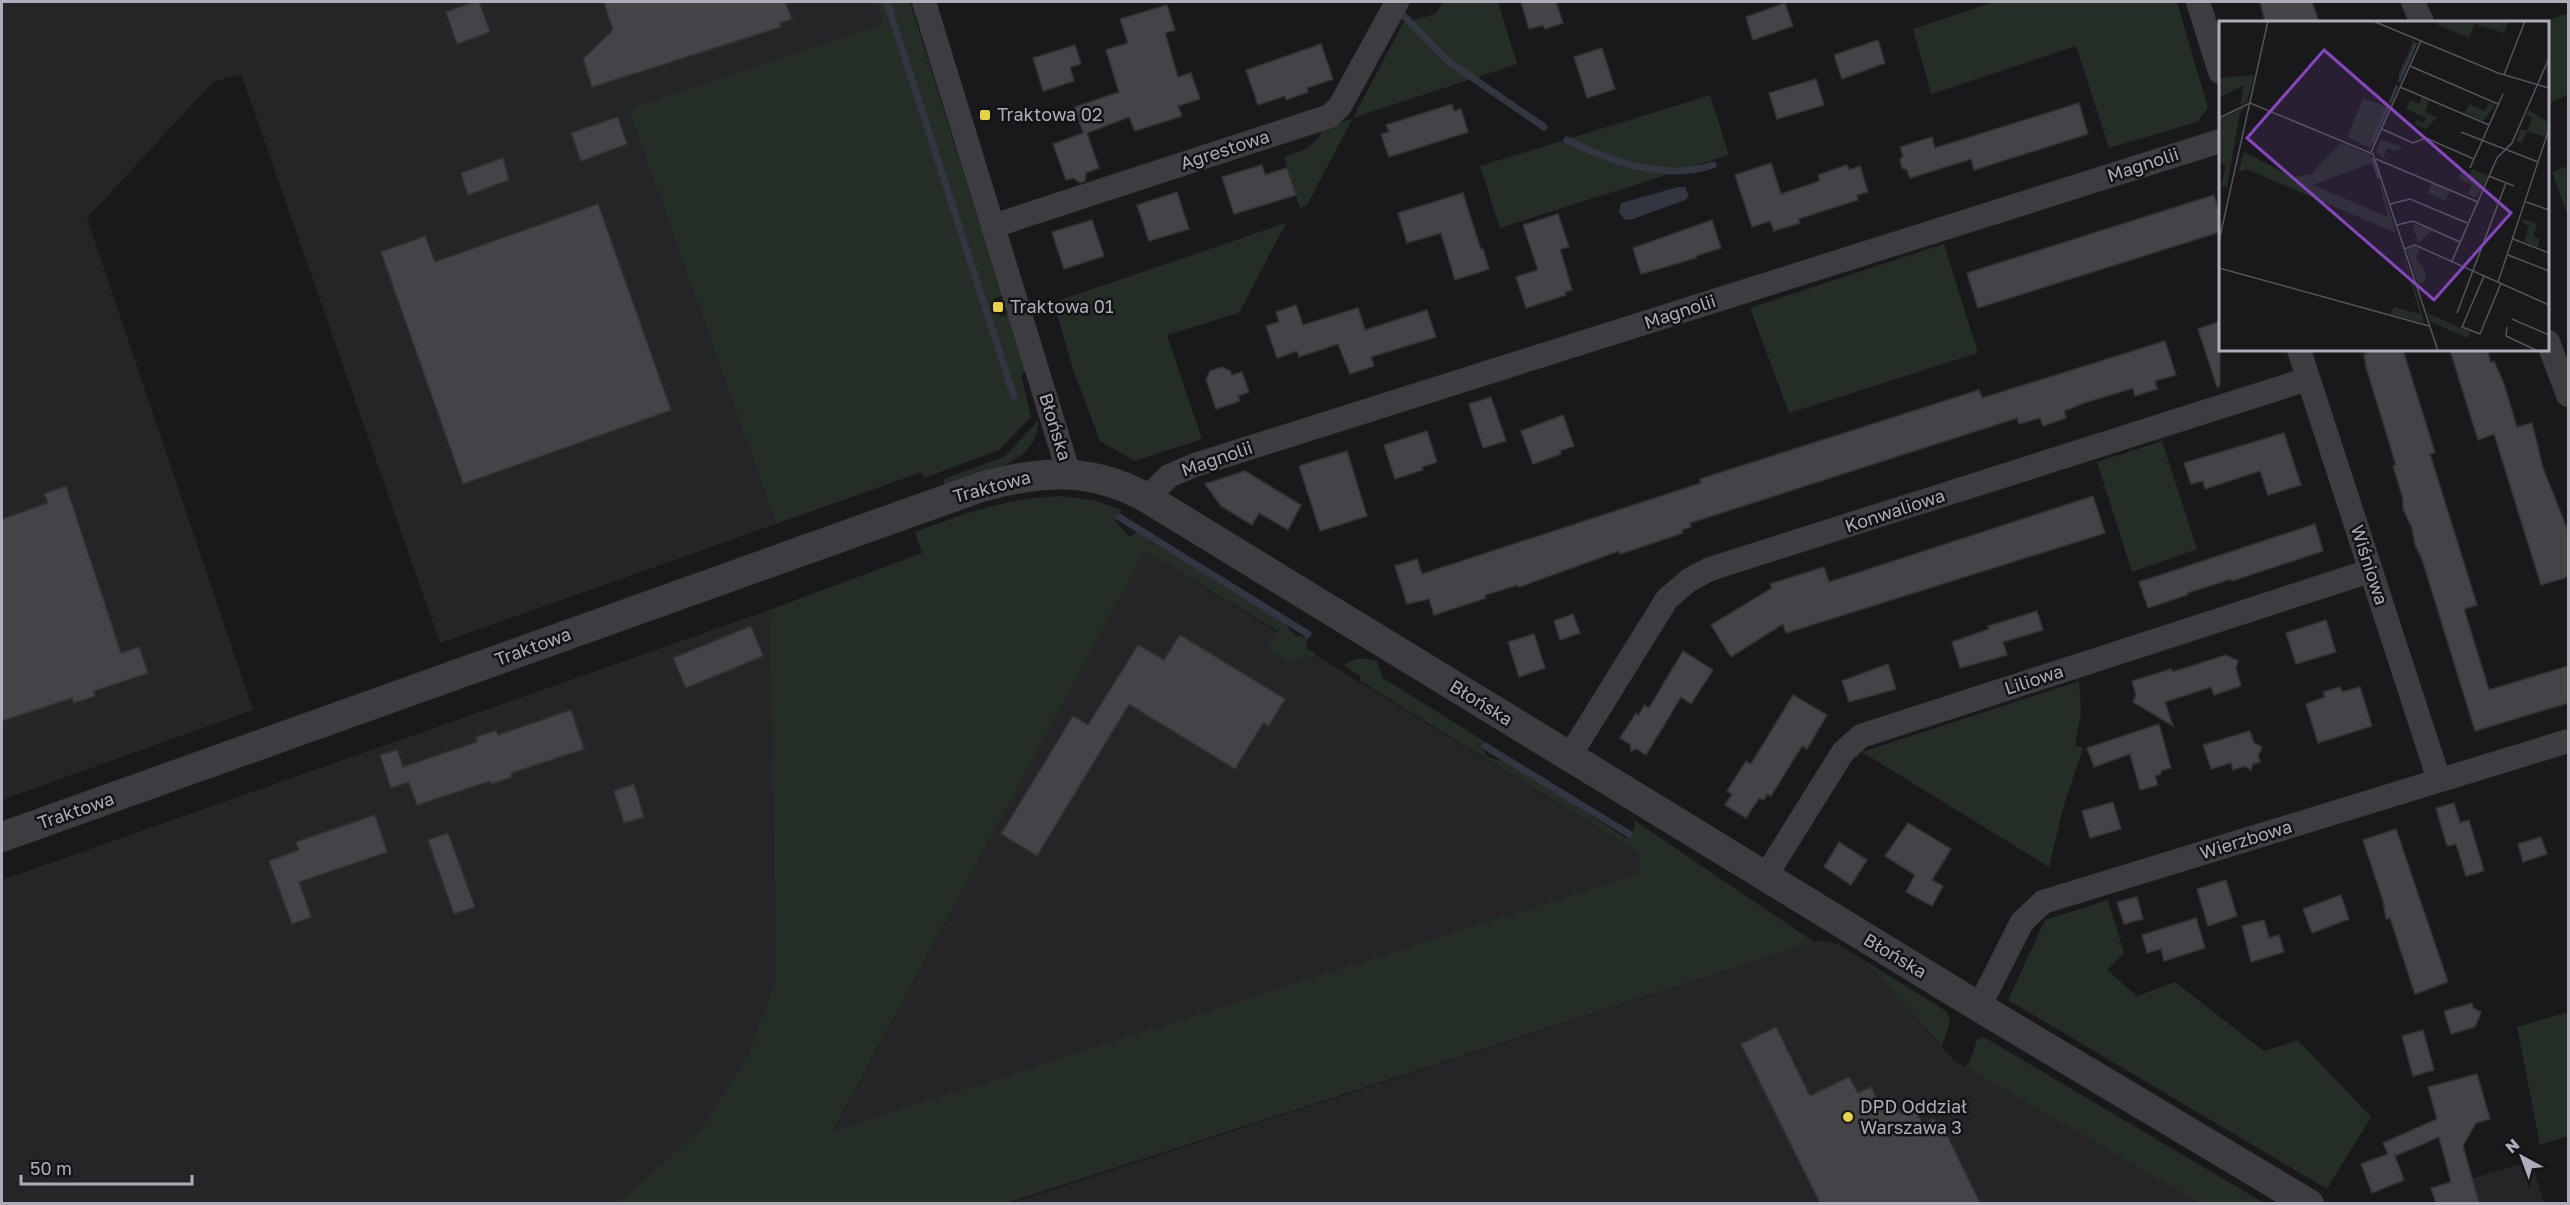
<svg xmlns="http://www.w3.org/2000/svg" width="2570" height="1205" font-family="'Golos Text',sans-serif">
	<rect width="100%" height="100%" fill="#19191b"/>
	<g fill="#252528">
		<path d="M2,2H876L883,24L628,108L776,524L440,643L241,74L213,82L87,218L253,710L2,800Z"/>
		<path d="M1145,551L1639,853L1640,873L833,1132Z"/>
		<path d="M769,610L776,976L749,1053L702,1127L623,1199L609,1204H2V880Z"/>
		<path d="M1821,940L1839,945L1862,959L1955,1061L2198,1203L1008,1204Z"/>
		<path d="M2531,1161L2544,1203H2448L2443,1187Z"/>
	</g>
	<g fill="#252d27">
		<path d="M876,2H908L911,5L1002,296L994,299L1000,317L1008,314L1026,370L1021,375L1031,417L999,450L924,478L922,472L776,524L628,108L883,24Z"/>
		<path d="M1443,2H1498L1517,64L1353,118L1307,205L1300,208L1284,157C1302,151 1316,147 1323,129L1353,118L1403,23L1436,14Z"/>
		<path d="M1994,2H2177L2208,108L2197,122L2109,148L2076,46L1931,94L1913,29Z"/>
		<path d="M2568,13V95L2548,104V22H2543Z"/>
		<path d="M1710,95L1729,155L1500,228L1480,166Z"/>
		<path d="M2568,166V217L2552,172Z"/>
		<path d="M1286,223L1239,313L1167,335L1202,439L1135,461L1100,441L1072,367L1054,302Z"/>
		<path d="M1944,244L1978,353L1789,413L1750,308Z"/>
		<path d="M1038,421C1040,464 976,475 945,487L943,479L1004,457Z"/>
		<path d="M2162,441L2197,549L2132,572L2097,462Z"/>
		<path d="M1062,496L1096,501L1122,510L1115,520L1129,537L1138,532L1288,624V628L1296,636L1308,637L1306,648L1316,654C1291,666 1289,663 1266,648L1278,631L1145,551L833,1131L1640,873L1639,853L1360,681V676L1344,666C1353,657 1365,657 1377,661L1383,678L1484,741L1482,748L1488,757L1500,761L1502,757L1627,839L1635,827L1634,820L1814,942L1007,1203H609L623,1199L702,1127L749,1053L776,976L769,610L922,553L915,532C966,513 1006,498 1062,496Z"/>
		<path d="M2079,681L2081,714L2075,745L2083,748L2063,808L2049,867L1862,752Z"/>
		<path d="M2108,900L2124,953L2107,970L2137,996L2175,982L2264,1051L2298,1040L2371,1117L2327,1189L2008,1000L2045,920Z"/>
		<path d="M1862,959L1946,1011L1950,1021L1942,1046Z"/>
		<path d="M2568,1012V1136L2540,1145L2517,1027Z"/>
		<path d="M1984,1037L1989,1040L2264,1203H2198L1965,1067L1970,1061L1977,1040Z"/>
	</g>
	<path fill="#323640" d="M1678,187H1685L1689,196L1685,200L1633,219L1625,220L1619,212L1621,203Z"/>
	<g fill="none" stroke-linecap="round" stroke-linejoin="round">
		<g stroke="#323640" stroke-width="7">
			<path d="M887,2L1014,397"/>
			<path d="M1402,14L1448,61L1544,127"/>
			<path d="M1567,140C1612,162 1665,181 1713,165"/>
			<path d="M1119,517L1308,634"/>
			<path d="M1485,746L1629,834"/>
		</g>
	</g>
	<g fill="#434348" stroke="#343336" stroke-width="1.5">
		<path d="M474,2H479L490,32L457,44L446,12Z"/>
		<path d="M604,2H785L792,19L780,23L781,27L592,87L583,59L613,30Z"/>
		<path d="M1521,2H1556L1563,23L1545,29L1543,25L1529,29Z"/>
		<path d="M2260,2H2312L2319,22H2265Z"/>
		<path d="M1785,3L1793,26L1753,40L1746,17Z"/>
		<path d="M1167,5L1175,30L1165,33L1178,77L1191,73L1200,99L1178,106L1182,116L1135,131L1129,117L1087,133L1099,168L1086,173L1085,181L1080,183L1073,178L1066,180L1053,144L1083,133L1075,107L1119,92L1106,50L1128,43L1120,19Z"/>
		<path d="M1878,40L1885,63L1842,79L1834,55Z"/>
		<path d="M1321,44L1333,79L1307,88L1308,92L1286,100L1285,96L1258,105L1246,70Z"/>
		<path d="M1075,45L1081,64L1070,67L1074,81L1043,91L1033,58Z"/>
		<path d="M1602,48L1615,89L1587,98L1574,57Z"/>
		<path d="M1816,79L1824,105L1777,119L1769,93Z"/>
		<path d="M2079,103L2088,134L1974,170L1971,159L1910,178L1907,170L1902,168L1900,160L1903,156L1900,147L1932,137L1935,148Z"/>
		<path d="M1452,104L1454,111L1461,109L1468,132L1389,157L1381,134L1389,132L1386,125Z"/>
		<path d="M618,117L627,144L581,161L571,133Z"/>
		<path d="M503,158L509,180L468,195L461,173Z"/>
		<path d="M1771,163L1781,194L1820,181L1818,175L1847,165L1849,170L1860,166L1868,192L1857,195L1858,200L1798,219L1800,223L1774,231L1770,221L1752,227L1735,175Z"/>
		<path d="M1262,165L1265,175L1287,168L1296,195L1234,214L1222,177Z"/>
		<path d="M1177,192L1189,229L1149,241L1137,205Z"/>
		<path d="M1463,193L1481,250L1483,249L1489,269L1455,280L1441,233L1407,243L1398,213Z"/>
		<path d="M2214,195L2220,217V232L1978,308L1967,273Z"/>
		<path d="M598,204L671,410L463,484L381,252L425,236L435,262Z"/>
		<path d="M1558,214L1569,247L1560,249L1572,290L1565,292L1566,295L1526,308L1516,277L1538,270L1523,225Z"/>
		<path d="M1092,220L1104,256L1064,269L1052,232Z"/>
		<path d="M1712,220L1721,248L1696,256V258L1641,274L1633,248Z"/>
		<path d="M1296,305L1303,325L1358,308L1365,330L1427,310L1436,337L1371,357L1374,366L1350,374L1338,344L1299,357L1297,351L1277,358L1266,326L1279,322L1276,312Z"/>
		<path d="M2220,321V386L2217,387L2198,329Z"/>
		<path d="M2165,341L2176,375L2155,381L2157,389L2135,396L2133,388L2084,403L2064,411L2066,418L2043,426L2040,418L2019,424L2017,418L1690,523L1691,527L1682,530L1683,533L1620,554L1619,551L1519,587L1518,585L1485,595L1486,598L1434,615L1429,599L1407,604L1395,566L1417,559L1422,574L1701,483L1700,479L1979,390L1982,398Z"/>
		<path d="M2366,350H2403L2435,453L2430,454L2477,605L2464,609L2489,690L2568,666V703L2475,731L2422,559L2415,545L2412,528L2403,509V499L2393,466L2396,465L2366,367L2364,354H2367Z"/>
		<path d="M2450,350H2487L2491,363L2494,361L2504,384L2517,427L2532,423L2543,468L2568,531V577L2541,585L2494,434L2478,440Z"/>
		<path d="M1222,367L1230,371L1232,375L1242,372L1249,392L1238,396L1240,401L1216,409L1206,379L1210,371Z"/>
		<path d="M1491,397L1506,441L1483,448L1469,404Z"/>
		<path d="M1563,415L1574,446L1560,451L1561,454L1533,464L1521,431Z"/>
		<path d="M1427,431L1437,462L1422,467L1423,470L1395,479L1384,445Z"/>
		<path d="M2284,433L2301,485L2268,495L2260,471L2205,489L2203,481L2191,484L2184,463Z"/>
		<path d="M1347,451L1367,516L1320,531L1299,466Z"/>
		<path d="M1245,471L1301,505L1288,530L1259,513L1252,525L1221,506L1205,484Z"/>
		<path d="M66,486L121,653L139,647L148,673L94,691L95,696L74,703L72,698L2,721V519L48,503L44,494Z"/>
		<path d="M2093,496L2105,533L1786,633L1783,624L1731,657L1711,625L1772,588L1770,584L1824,567L1829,582Z"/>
		<path d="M2315,524L2323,551L2232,581L2231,579L2187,593V595L2148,608L2139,582Z"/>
		<path d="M2037,611L2043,630L2003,642L2007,655L1960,668L1952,642L1989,629L1988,626Z"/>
		<path d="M1573,614L1580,633L1560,640L1554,621Z"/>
		<path d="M2326,620L2336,652L2296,664L2286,633Z"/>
		<path d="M751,626L763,656L686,688L673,658Z"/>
		<path d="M1534,634L1545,668L1519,677L1508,642Z"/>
		<path d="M1180,635L1285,699L1269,726L1263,723L1235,769L1129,704L1037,856L1001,834L1073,716L1088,725L1138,645L1164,660Z"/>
		<path d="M1683,651L1713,670L1691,704L1681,697L1646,755L1637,749L1631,751L1630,744L1620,738L1636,713L1639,715L1644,705L1649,708Z"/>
		<path d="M2226,655L2238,661L2236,668L2241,686L2214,695L2211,687L2165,702L2173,726L2133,702L2136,695L2132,681L2171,669L2172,672Z"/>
		<path d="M1888,664L1896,689L1849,702L1842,681Z"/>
		<path d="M2340,687L2342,692L2360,687L2372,726L2318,743L2306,704L2325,697L2323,692Z"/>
		<path d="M1793,695L1827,715L1807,749L1802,746L1771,796L1767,794L1764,800L1759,798L1746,818L1725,805L1732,794L1727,791L1746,761L1751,764Z"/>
		<path d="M571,710L584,749L511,773L512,777L491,784L490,781L417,805L409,782L391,788L380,755L397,750L403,767L477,742L476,737L496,731L498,735Z"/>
		<path d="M2159,724L2171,768L2161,771V774L2155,776L2158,785L2140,790L2130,754L2094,767L2087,748Z"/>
		<path d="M2250,731L2254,743L2262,747L2258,756L2260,762L2253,764L2251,770L2245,766L2233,770L2231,763L2211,769L2203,745Z"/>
		<path d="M634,784L644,817L624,823L614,791Z"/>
		<path d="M2113,802L2121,829L2090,838L2082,811Z"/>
		<path d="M2454,803L2460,823L2469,820L2484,871L2466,876L2456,844L2447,846L2436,808Z"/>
		<path d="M375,815L387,852L299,882L311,917L292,924L269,861L299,850L296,842Z"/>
		<path d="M1908,823L1951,849L1932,880L1943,886L1932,906L1906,892L1915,875L1885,856Z"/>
		<path d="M2396,829L2448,982L2415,994L2390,918L2386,919L2383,901L2363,840Z"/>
		<path d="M448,833L475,907L454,914L428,840Z"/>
		<path d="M2541,837L2547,854L2523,862L2518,844Z"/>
		<path d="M1839,842L1867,860L1851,885L1824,867Z"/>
		<path d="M2226,880L2237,916L2208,926L2197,889Z"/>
		<path d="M2341,895L2349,919L2312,933L2303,909Z"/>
		<path d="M2137,897L2143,919L2124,924L2117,902Z"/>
		<path d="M2196,918L2205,948L2164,961L2161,949L2147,953L2142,935Z"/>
		<path d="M2264,920L2269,938L2279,935L2284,952L2251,962L2242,926Z"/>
		<path d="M2472,1003L2473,1008L2481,1012L2475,1027L2451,1034L2444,1011Z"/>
		<path d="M1776,1027L1810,1096L1849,1077L1858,1093L1871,1087L1879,1104L1892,1097L1901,1114L1914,1107L1923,1125L1933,1119L1942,1125L1980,1203H1820L1741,1044Z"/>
		<path d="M2423,1030L2434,1070L2413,1076L2402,1036Z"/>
		<path d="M2477,1074L2490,1119L2476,1123L2463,1146L2479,1203H2436L2431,1188L2451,1182L2439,1137L2395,1156L2404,1180L2372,1193L2361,1164L2388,1154L2383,1143L2437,1119L2428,1087Z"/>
	</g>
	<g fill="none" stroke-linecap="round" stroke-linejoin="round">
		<g stroke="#3c3c41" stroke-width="24">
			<path d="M924,2L1069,474"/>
			<path d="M2198,2L2220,72"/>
			<path d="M2413,2L2422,22"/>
			<path d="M993,226L1330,116L1340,106L1397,2"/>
			<path d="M2548,342L2568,395"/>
			<path d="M2299,350L2439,780"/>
			<path d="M1147,498L1169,476L1195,465L2220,141"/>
			<path d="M1569,757L1667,599L1689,580L1710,569L2308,379"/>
			<path d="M1765,877L1843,752L1861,736L2370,571"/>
			<path d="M1979,1007L2022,922L2043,902L2568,741"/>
		</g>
		<path stroke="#3c3c41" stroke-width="30" d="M2,837L981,487C1042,470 1091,467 1147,498L1979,1007L2309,1204"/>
	</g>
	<g fill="#e4d247" stroke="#141416" stroke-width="2">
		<rect x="979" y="109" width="12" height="12" rx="3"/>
		<rect x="992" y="301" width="12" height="12" rx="3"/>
		<circle cx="1848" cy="1117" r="6"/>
	</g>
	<g text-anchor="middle" stroke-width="5" stroke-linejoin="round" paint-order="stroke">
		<g font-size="18" fill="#acadb9" stroke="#141416" text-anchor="start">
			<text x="997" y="121">Traktowa 02</text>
			<text x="1010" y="313">Traktowa 01</text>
			<text x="1860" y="1113">DPD Oddział<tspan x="1860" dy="21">Warszawa 3</tspan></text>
		</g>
		<g font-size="18" fill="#acadb9" stroke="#141416">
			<text transform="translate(1225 150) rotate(-18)" y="6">Agrestowa</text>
			<text transform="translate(2143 165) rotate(-18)" y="6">Magnolii</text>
			<text transform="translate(1680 312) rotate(-18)" y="6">Magnolii</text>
			<text transform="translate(1055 427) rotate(73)" y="6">Błońska</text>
			<text transform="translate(1217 459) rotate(-19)" y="6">Magnolii</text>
			<text transform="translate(992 487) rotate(-15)" y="6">Traktowa</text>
			<text transform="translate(1895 511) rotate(-18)" y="6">Konwaliowa</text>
			<text transform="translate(2369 565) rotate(72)" y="6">Wiśniowa</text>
			<text transform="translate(533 647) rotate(-20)" y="6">Traktowa</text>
			<text transform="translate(2034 680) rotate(-18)" y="6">Liliowa</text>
			<text transform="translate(1481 703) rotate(32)" y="6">Błońska</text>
			<text transform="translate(76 811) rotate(-19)" y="6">Traktowa</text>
			<text transform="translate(2246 840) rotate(-17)" y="6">Wierzbowa</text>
			<text transform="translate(1895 956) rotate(31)" y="6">Błońska</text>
		</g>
	</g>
	<g transform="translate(2219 21)">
		<rect width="330" height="330" fill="#19191b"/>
		<path d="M220,0H290L285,12L256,3L250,17L219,4ZM178,13L199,22L180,62V52L194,21ZM35,54L28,81L21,84L25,64L0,77V57ZM203,76L210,80L206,91L218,96L207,108L196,103L198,99L205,102L207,97L187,88L191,79L200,83ZM144,77L171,87L151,127L128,116ZM271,81L276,85L264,100L246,92L250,83L266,90ZM26,86L21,91L8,166L2,165L7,145L0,141V98ZM310,89L330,102L326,116L308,110L303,122L297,120L302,108L308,110L313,96L307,95ZM162,118L184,127L175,130L168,127L164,137L157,131ZM122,122L152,134L159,160L153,142L94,164L169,196L161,165L162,163L177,212L27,148L19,152L25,131L74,156L92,153ZM253,148L269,155L257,177L249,173L253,164L239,158L242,152L250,155ZM213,162L231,170L226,180L209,172ZM305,198L318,203L314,215L321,218L318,226L305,221L310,205L303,202ZM193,202L213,210L199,222ZM195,225L201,228L197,236L206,250L207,260L199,263L188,229ZM183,230L200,280L205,302L171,293L175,286L201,293ZM208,292L251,311L248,317L212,301Z" fill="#252d27"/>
		<path fill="none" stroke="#323640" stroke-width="3" d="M180,61L196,24M171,82L178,64M153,122L169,85M153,137L160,158"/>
		<path fill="none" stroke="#54545a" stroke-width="1.5" d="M154,0L279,52L330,67M191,45L279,83M285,54L306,0M181,66L270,104M31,82L154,133L219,330M0,97L31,82M163,108L194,122L207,117L255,138M242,111L319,141M152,131L202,20M157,138L259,181M251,147L284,73M270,155L295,165M307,181L330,189M171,183L191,178L248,202M178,204L194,200L241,221M294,218L330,232M0,220L49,0M185,228L196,224L330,284M289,234L330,250M233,240L278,137L293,122L330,37M0,247L210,305M265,255L243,306L261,313L282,262M279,261L330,108M238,292L287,162M293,298L330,314M288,306L287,315L319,330"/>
		<path fill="#8546be" fill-opacity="0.15" stroke="#8546be" stroke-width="3" d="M105,29L292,192L215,279L28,117Z"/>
		<rect width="330" height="330" fill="none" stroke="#acadb9" stroke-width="3"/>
	</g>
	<rect width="2570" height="1205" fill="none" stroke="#acadb9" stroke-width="6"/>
	<g transform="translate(2522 1157) rotate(319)" stroke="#141416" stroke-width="4.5" paint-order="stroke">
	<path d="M0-4.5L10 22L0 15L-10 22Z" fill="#acadb9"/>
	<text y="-9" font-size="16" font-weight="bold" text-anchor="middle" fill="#acadb9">N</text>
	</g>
	<path d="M21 1175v9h171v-9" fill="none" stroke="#acadb9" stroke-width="3"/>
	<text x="30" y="1175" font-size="18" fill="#acadb9" stroke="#141416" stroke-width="4.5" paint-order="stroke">50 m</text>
</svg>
